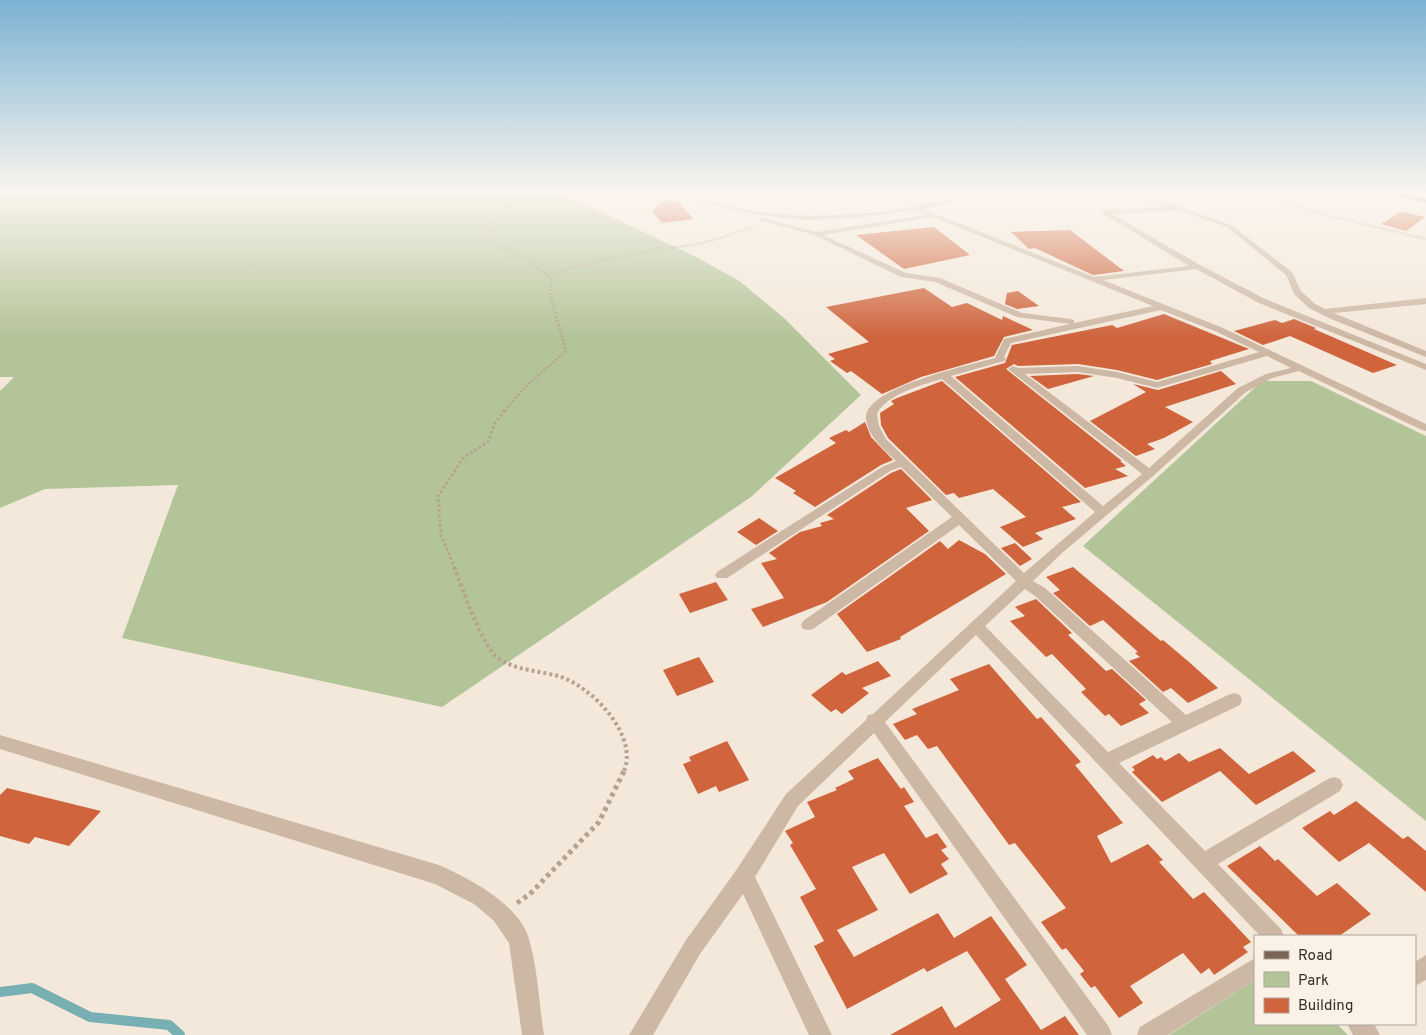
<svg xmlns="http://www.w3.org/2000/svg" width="1426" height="1035" font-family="Overpass,sans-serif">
	<rect width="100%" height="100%" fill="#f4e8da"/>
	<g fill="#b4c499">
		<path d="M0,193H561L692,255L738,280L784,318L861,395L751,497L442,707L122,638L178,485L45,489L0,508V391L14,377H0Z"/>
		<path d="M1262,381H1311L1426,436V821L1083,546Z"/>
		<path d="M1255,980V1024H1337L1348,1035H1169Z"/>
	</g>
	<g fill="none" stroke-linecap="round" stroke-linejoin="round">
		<path stroke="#77afb3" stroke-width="10" d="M0,992L32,988L90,1017L169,1025L180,1035"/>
	</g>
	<g fill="#cf643d">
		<path d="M665,200L678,202L694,219L662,223L652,211Z"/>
		<path d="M1400,212H1403L1425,217L1406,231L1381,224Z"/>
		<path d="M934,227L970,255L904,269L856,235Z"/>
		<path d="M1070,230L1124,271L1093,275L1035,248L1029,249L1011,232Z"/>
		<path d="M924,288L952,307L967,303L1002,320L1003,316L1033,330L1004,337L994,356L921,377L882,394L851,371L847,373L830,361L835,359L828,354L869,342L826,307Z"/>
		<path d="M1018,291L1039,306L1017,309L1005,304L1007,293Z"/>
		<path d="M1164,314L1249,349L1210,361L1212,364L1157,380L1117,370L1078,364L1018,366L1014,364L1006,369L1122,461H1120L1126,466L1115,469L1128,476L1085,488L955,377L1005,363L1012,345L1112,325L1117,328Z"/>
		<path d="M1294,319L1316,328L1314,329L1397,365L1373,373L1290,336L1263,345L1234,331L1275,320L1282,323Z"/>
		<path d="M1221,371L1236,384L1165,407L1193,422L1164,438L1147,444L1155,449L1136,456L1090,421L1146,392L1133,384L1158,390Z"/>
		<path d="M1078,374L1094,376L1048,389L1030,376Z"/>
		<path d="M942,381L1081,502L1062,507L1076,519L1035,533L1043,539L1023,547L1000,527L1026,517L993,489L959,498L954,493L946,495L888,438L881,425L880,413L894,404L891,401L897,398Z"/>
		<path d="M865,422L871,437L893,460L881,465L815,507L793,493L796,491L775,478L836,443L829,438L846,430L849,432Z"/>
		<path d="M901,469L932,500L906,508L929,531L827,602L763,627L751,609L784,598L761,563L777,559L769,553L800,532L822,526L820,523L834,519L827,515L891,473Z"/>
		<path d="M759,518L778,531L756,545L737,532Z"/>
		<path d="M959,540L985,554L1006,574L900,637L901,639L867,652L837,614L940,541L948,549Z"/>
		<path d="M1015,543L1032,559L1020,566L1001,548Z"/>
		<path d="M1073,567L1161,641L1163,640L1189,662L1218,688L1188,703L1171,688L1163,692L1129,661L1140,657L1135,653L1138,652L1103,620L1090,626L1053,593L1060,590L1046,577Z"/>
		<path d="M716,582L728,600L690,613L679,594Z"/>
		<path d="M1036,599L1072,633L1068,635L1106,671L1112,669L1146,700L1139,704L1149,713L1121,726L1109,714L1105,716L1081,692L1086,689L1052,654L1046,657L1010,621L1025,616L1015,607Z"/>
		<path d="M699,657L714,682L677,696L663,670Z"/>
		<path d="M878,661L891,676L862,688L869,693L842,714L836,709L831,712L811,695L842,672L846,675Z"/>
		<path d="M989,664L1037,719L1041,717L1081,762L1075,765L1123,823L1097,836L1111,863L1148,844L1163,860L1159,862L1193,899L1204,892L1251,942L1243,947L1248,952L1214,975L1209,968L1201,974L1183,953L1130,986L1143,1003L1119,1018L1095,986L1091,988L1080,974L1084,971L1066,948L1062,950L1041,922L1066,908L1015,843L1009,845L937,746L928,749L917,735L905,740L893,724L917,714L912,709L959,690L950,679Z"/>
		<path d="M727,741L749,780L719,792L716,786L698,794L683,764L691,761L689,757Z"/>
		<path d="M1220,748L1249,774L1293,751L1316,771L1256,805L1220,771L1162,802L1132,772L1135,770L1132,767L1153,755L1157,759L1161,757L1165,761L1179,753L1189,762Z"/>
		<path d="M878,758L901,789L904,787L914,802L904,806L926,838L937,833L947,847L941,850L949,859L941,864L948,874L910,894L884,853L852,867L878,910L837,930L854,957L938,913L954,938L991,916L1027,965L1005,979L1041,1030L1065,1016L1079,1035H890L942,1006L955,1028L1001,1000L967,951L927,972L924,968L847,1009L814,946L824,941L800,897L816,889L790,845L793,843L785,831L815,817L807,802L837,790L835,788L854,779L848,771Z"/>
		<path d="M7,788L101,811L69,846L35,837L29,844L0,836V795Z"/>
		<path d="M1356,801L1403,839L1408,836L1426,851V892L1369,843L1339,862L1302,828L1330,811L1334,815Z"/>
		<path d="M1260,846L1275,861L1278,859L1317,896L1337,883L1371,914L1339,936H1299L1227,866Z"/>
	</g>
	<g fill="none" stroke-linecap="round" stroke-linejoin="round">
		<g stroke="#b8a28f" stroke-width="2" stroke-dasharray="1 1" stroke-linecap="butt">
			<path d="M489,193L498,196L506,204L490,231L491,241L528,259L546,275C580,265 612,257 647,252L648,250L657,251V247C689,250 723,237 753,227"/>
			<path d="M1258,193L1306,210L1426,239"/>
			<path d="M546,275L552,279L551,288"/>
		</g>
		<path stroke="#b8a28f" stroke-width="2.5" stroke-dasharray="2 2" stroke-linecap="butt" d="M505,411L522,390L566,351L550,294L551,287"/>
		<path stroke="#b8a28f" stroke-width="3" stroke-dasharray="2.5 2.5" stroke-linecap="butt" d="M455,569L441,535L438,496L464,457L488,442L495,423L506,409"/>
		<path stroke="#b8a28f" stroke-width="4" stroke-dasharray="3 3" stroke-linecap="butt" d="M454,567C462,587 483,649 499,659C516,670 539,671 558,676C591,685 641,737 623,773"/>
		<path stroke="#b8a28f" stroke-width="5" stroke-dasharray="4 4" stroke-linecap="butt" d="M517,903L530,894L599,822L624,771"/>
		<g fill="#cdb8a5" fill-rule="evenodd">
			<path d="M980,193H989L923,209L1094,277L1189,266L1102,213L1101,212L1104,210L1170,207L1111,193H1120L1171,204L1231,225L1292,272L1301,291L1315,304L1325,309L1426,298V304L1334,313L1426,351V357L1331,319L1309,308L1294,294L1286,275L1227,227L1181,211L1112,214L1200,265L1265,299L1426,364V370L1259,303L1196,269L1103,280L1223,328L1426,424V431L1422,430L1299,371L1272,378L1246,392L1153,476L1062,553L1033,581L1045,588L1186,715L1228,695L1234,693L1240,695L1242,700L1240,705L1119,763L1205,851L1328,779L1334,777L1340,779L1343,785L1340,791L1218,864L1281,929L1284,936H1260L976,635L885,722L1109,1027L1112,1035H1087L874,733L798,806L755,877L832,1035H809L743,894L700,954L653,1035H629L686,940L737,869L786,794L866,720L868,715L873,714L1016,581L959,525L813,629L808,630L803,629L801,625L803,621L952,517L901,467L890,471L727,578H717L715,575L717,572L882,467L896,461C885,450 866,435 866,417C867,387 970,365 995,358L1004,339L1070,324L1017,317L935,282L901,277L814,235L759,220L762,218L816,232L926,215L915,210L857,218L805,220L759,215L697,202L700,200C726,205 753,212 779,214C847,220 914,208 980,193ZM933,217L1153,306L1074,323V320L1071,319L1022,313L940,278L906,273L823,235ZM1161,310L1217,332L1259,352L1157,382L1117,372L1078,366L1018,368L1013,366L1008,369L1142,474L1103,506L951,376L1004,361L1006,359L1004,357L1011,343ZM1267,356L1291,368L1266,374L1238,388L1149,468L1025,374L1078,372L1117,378L1157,388ZM942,379L1095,512L1024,573L886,439L879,426L877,414C885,395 924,384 942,379ZM1025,589L1035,596L1172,722L1108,752L985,626Z"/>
			<path d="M0,735L439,865C469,878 520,905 529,939C538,970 539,1004 544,1035H522L509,943L494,921L474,904L435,884L0,749Z"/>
			<path d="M1426,955V980L1415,986V962Z"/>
			<path d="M1255,958V980L1168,1035H1137L1140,1027Z"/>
			<path d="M1347,1024H1374L1380,1035H1353Z"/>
		</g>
		<path fill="#7b6457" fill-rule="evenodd" d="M1386,193H1395L1426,199V203Z"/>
	</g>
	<linearGradient id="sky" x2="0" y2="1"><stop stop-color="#7bb2d3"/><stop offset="0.57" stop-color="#faf5ee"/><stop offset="1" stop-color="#faf5ee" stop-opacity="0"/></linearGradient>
	<rect width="1426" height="337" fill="url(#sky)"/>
	<rect x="1254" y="935" width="162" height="90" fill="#fbf2e7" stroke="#ada39a"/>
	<rect x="1264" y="951" width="25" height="8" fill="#7b6457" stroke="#ada39a"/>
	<text x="1298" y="960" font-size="15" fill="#382d27">Road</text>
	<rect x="1264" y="972" width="25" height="15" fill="#b4c499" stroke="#ada39a"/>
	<text x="1298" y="985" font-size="15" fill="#382d27">Park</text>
	<rect x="1264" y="998" width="25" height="15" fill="#cf643d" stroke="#ada39a"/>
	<text x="1298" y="1010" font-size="15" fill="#382d27">Building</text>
</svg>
